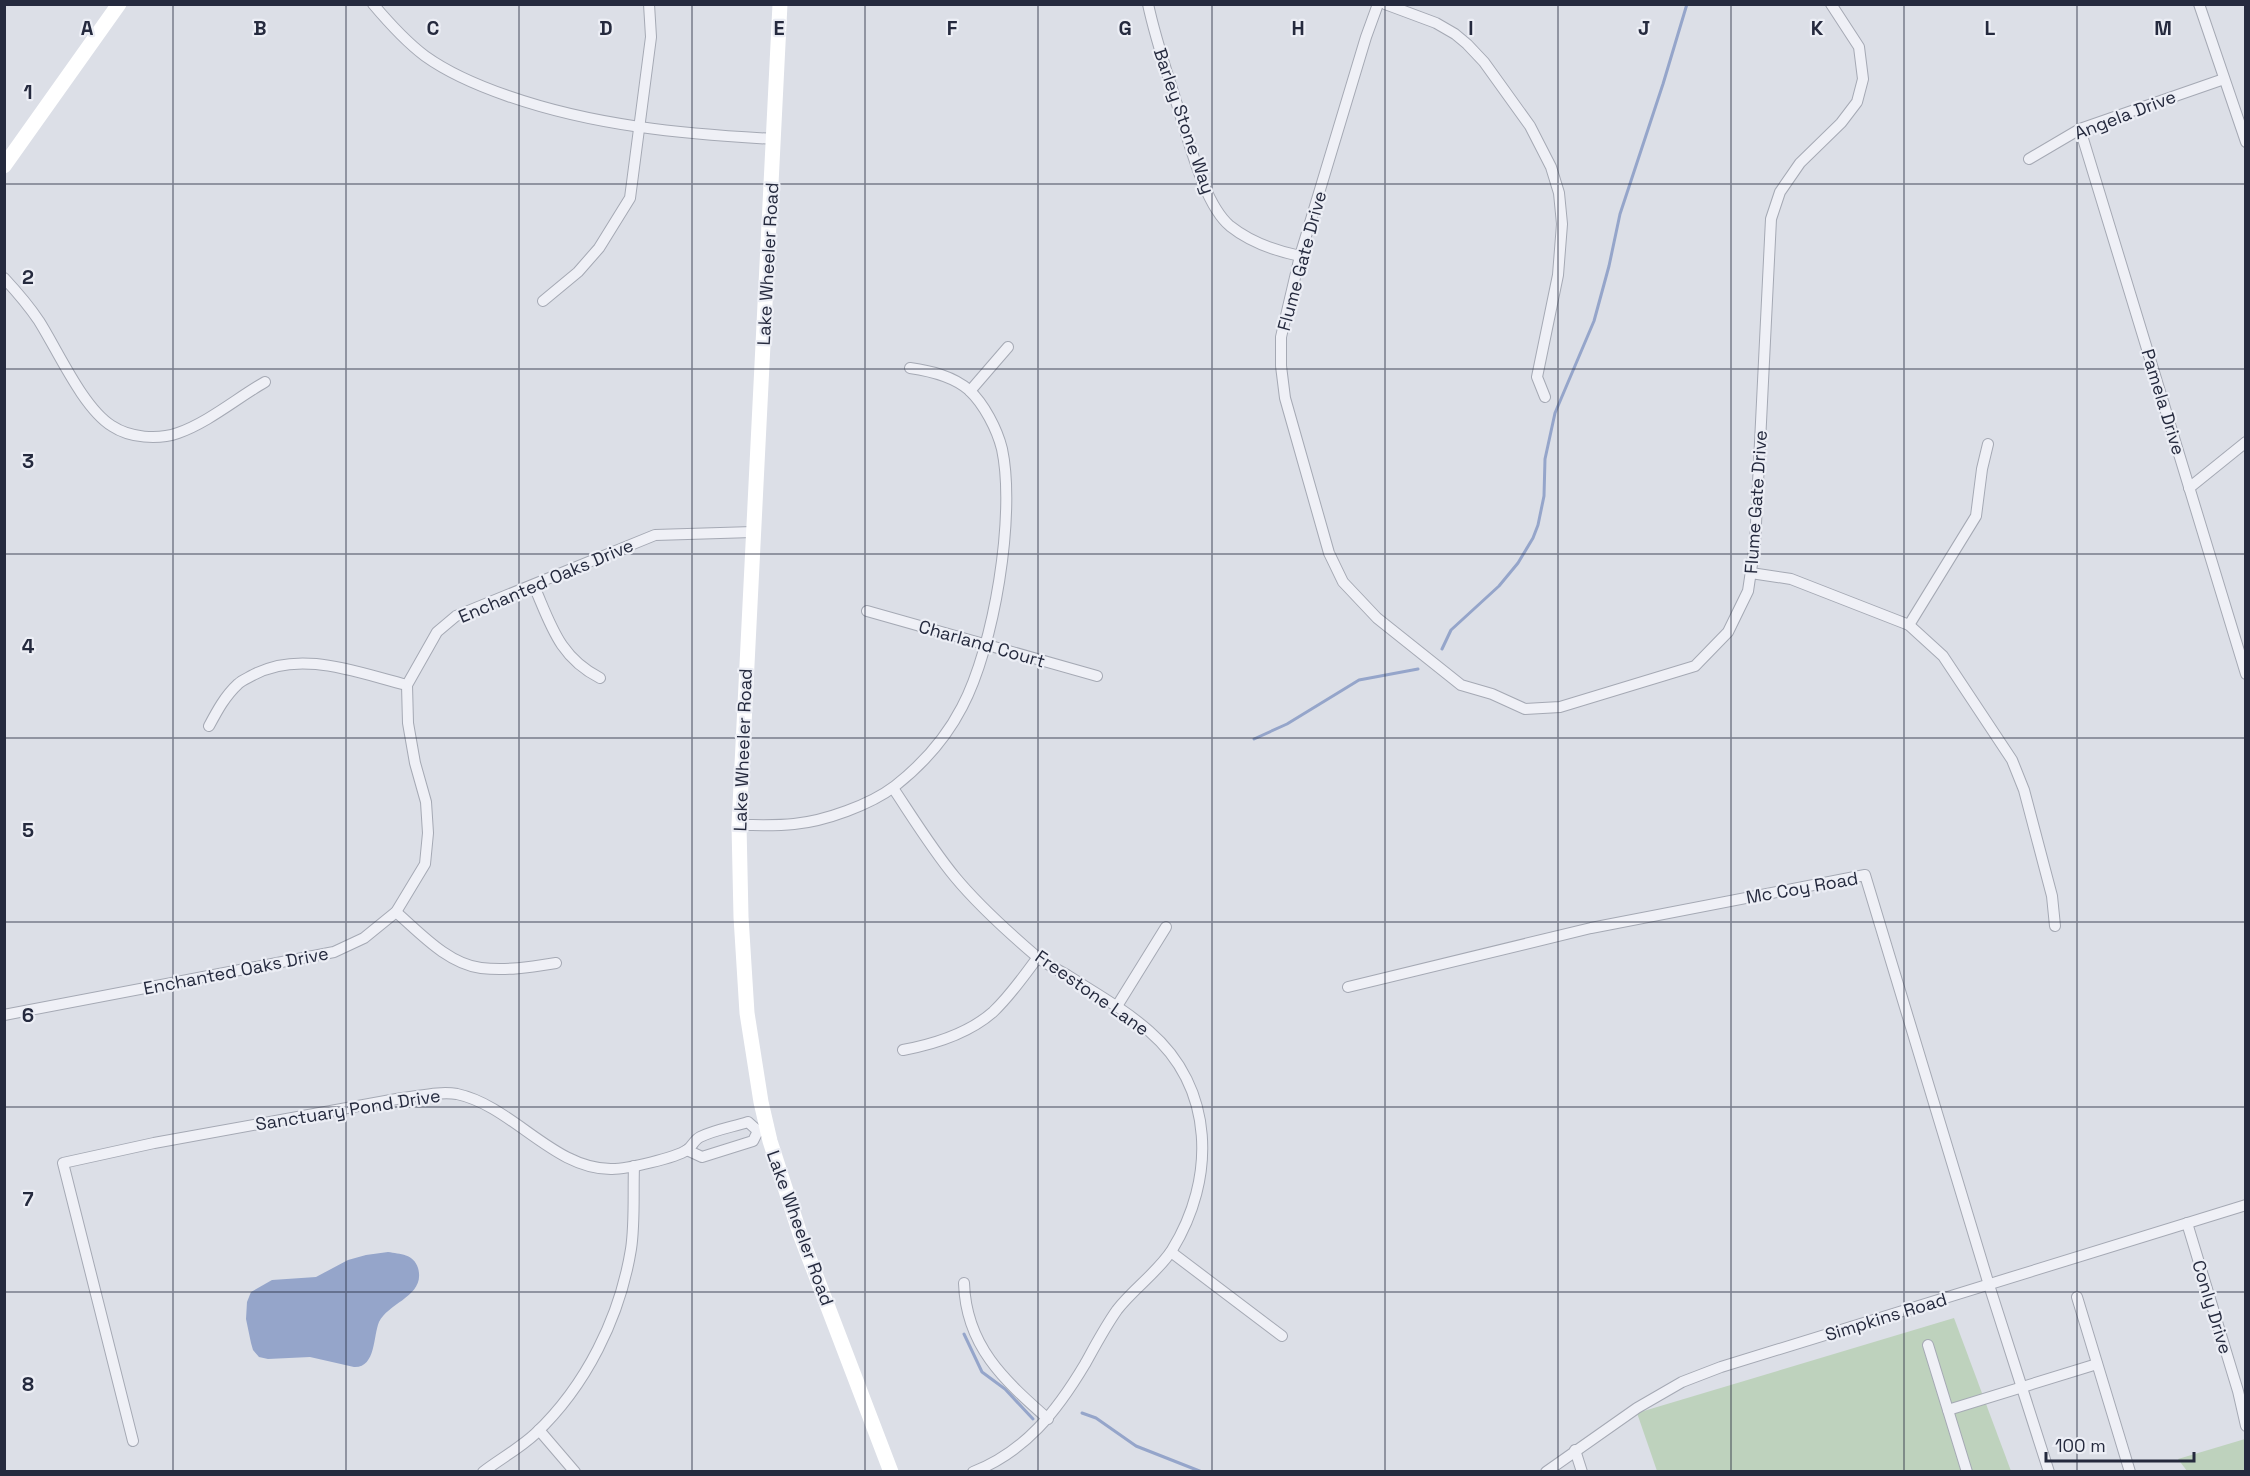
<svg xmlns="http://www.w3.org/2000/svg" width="2250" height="1476" font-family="'Space Grotesk',sans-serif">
	<rect width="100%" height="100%" fill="#dcdfe7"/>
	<g fill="#bed2bd">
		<path d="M1954,1318L2011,1471H1657L1637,1413Z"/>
		<path d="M2245,1439V1471H2187L2178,1459Z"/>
	</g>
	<path fill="#95a5ca" d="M388,1252C400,1254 414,1254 418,1268C426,1296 389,1302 379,1322C373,1336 376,1368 354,1367L310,1357L268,1359L259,1357L253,1350L251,1343L246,1319L247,1302L251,1292L272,1280L316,1277L348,1260L366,1255Z"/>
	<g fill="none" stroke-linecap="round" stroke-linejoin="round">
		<g stroke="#95a5ca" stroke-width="3">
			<path d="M1442,649L1451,630L1499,586L1518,563L1533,538L1538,525L1544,496L1545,459L1555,413L1594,321L1609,266L1620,214L1663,84L1687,4"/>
			<path d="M1254,739L1287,724L1359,680L1418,669"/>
			<path d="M964,1334L982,1372L1005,1389L1033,1419"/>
			<path d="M1082,1413L1096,1418L1136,1446L1202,1472"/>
		</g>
		<g stroke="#a5a9b4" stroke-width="12">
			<g id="street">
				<path d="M373,4C389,23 405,41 425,56C450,74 479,86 508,96C594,126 683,134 774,139"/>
				<path d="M1148,4C1156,42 1169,78 1180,114C1190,145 1205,205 1230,226C1250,242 1276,251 1300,256"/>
				<path d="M1378,4L1366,37L1300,256L1281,337V366L1285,398L1329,553L1343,582L1377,618L1461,685L1492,694L1525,709L1560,707L1695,666L1728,632L1748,591L1755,544L1771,219L1780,192L1800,163L1841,123L1857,102L1863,79L1859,47L1831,4"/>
				<path d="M1385,4L1436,23L1455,34L1467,44L1484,62L1530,126L1551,167L1559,193L1562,224L1558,275L1537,377L1545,397"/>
				<path d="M2199,4L2246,142"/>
				<path d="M2080,129L2246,674"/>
				<path d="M2029,159L2080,129L2224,79"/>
				<path d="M4,278C17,292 29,306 39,321C58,351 83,408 112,426C130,438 158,440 178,433C209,422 237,398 265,382"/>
				<path d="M543,301L578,272L599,248L630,198L651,37L649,4"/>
				<path d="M970,391L1008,347"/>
				<path d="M2189,488L2246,442"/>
				<path d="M1751,573L1791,579L1909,625L1943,656L2012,760L2024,790L2052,896L2055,926"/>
				<path d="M534,586C551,625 559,657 600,678"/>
				<path d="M867,611L1097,676"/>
				<path d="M1909,625L1976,516L1982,469L1988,444"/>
				<path d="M209,726C217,711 225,696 238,684C242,680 248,678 253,675C301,649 358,673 407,685"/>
				<path d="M893,788C913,818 932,849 955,877C979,906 1008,932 1036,956C1045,964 1057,969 1067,975C1095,993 1124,1009 1149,1031C1215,1088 1216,1179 1172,1250C1158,1272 1133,1289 1117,1310C1105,1327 1095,1346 1085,1364C1057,1411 1025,1452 973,1472"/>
				<path d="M739,825C757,825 776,826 794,824C825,821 870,805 895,786C923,764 946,738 962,707C994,647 1016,515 1002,449C997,429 984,404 969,390C953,376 931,371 910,368"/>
				<path d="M396,912C420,933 448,964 481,968C507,971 531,967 556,963"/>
				<path d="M1348,987L1591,928L1865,875L1989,1285L2049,1472"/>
				<path d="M1117,1006L1166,927"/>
				<path d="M4,1015L334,952L364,938L396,912L425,864L428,833L426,802L415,763L408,723L407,685L437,632L456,616L655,535L753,532"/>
				<path d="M903,1050C935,1044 968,1034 993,1012C1010,996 1024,976 1038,957"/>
				<path d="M687,1150L702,1157L753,1141L758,1131L764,1129"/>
				<path d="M2187,1223L2238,1391L2246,1426"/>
				<path d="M1171,1252L1282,1336"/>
				<path d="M964,1283C966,1346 1004,1380 1048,1419"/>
				<path d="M2077,1297L2130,1472"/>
				<path d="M1928,1345L1967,1472"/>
				<path d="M1948,1410L2097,1364"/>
				<path d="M539,1430L575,1472"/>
				<path d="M133,1441L63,1163L154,1143L402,1098C420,1096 440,1091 457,1094C513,1106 554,1170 612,1169C627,1169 675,1158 687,1150C692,1147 694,1140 700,1137C714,1130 732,1127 748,1122L758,1131"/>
				<path d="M1575,1450L1582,1472"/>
				<path d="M483,1472C500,1459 520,1448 535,1434C586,1386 620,1317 631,1249C635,1223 633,1193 634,1166"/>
				<path d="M1546,1472L1637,1408L1682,1382L1721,1367L2246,1205"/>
			</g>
		</g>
		<use href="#street" stroke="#eff0f6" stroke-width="10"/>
		<g stroke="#fff" stroke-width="15">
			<path d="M780,4L739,825L741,917L747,1013L761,1102L770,1141L800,1234L891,1472"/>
			<path d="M4,166L119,4"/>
		</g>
	</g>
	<path fill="none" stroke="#252a3e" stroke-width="1.5" stroke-opacity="0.55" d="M173,4V1472M346,4V1472M519,4V1472M692,4V1472M865,4V1472M1038,4V1472M1212,4V1472M1385,4V1472M1558,4V1472M1731,4V1472M1904,4V1472M2077,4V1472M4,184H2246M4,369H2246M4,554H2246M4,738H2246M4,922H2246M4,1107H2246M4,1292H2246"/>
	<g text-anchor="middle" stroke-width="4.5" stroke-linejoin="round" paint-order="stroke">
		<g font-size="18" fill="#252a3e" stroke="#eceef5">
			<text transform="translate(2125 115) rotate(-21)" y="6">Angela Drive</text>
			<text transform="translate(1184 121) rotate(71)" y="6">Barley Stone Way</text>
			<text transform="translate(1302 261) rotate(-75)" y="6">Flume Gate Drive</text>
			<text transform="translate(768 264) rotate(-87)" y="6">Lake Wheeler Road</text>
			<text transform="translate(2163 402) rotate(73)" y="6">Pamela Drive</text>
			<text transform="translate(1756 502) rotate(-86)" y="6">Flume Gate Drive</text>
			<text transform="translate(546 581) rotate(-23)" y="6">Enchanted Oaks Drive</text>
			<text transform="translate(982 644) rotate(16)" y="6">Charland Court</text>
			<text transform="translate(743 750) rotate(-88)" y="6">Lake Wheeler Road</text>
			<text transform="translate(1802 888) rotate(-10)" y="6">Mc Coy Road</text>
			<text transform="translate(236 971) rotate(-11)" y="6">Enchanted Oaks Drive</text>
			<text transform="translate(1092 993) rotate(35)" y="6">Freestone Lane</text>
			<text transform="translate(348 1110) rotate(-9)" y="6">Sanctuary Pond Drive</text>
			<text transform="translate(800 1228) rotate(70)" y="6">Lake Wheeler Road</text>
			<text transform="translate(2212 1307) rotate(73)" y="6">Conly Drive</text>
			<text transform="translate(1886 1317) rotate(-17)" y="6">Simpkins Road</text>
		</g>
	</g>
	<g font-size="20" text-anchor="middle" font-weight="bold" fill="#252a3e" stroke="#eceef5" stroke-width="4.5" stroke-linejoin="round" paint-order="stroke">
		<text x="87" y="35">A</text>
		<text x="260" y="35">B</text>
		<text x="433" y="35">C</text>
		<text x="606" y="35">D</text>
		<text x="779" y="35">E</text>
		<text x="952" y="35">F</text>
		<text x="1125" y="35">G</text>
		<text x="1298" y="35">H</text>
		<text x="1471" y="35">I</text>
		<text x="1644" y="35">J</text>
		<text x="1817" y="35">K</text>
		<text x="1990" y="35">L</text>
		<text x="2163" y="35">M</text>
		<text x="28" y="99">1</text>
		<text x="28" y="284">2</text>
		<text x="28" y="468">3</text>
		<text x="28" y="653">4</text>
		<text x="28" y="837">5</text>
		<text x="28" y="1022">6</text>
		<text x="28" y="1206">7</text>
		<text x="28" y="1391">8</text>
	</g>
	<rect width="2250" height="1476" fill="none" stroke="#252a3e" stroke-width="12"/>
	<path d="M2046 1452v9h148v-9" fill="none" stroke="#252a3e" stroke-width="3"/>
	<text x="2055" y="1452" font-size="18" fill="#252a3e" stroke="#eceef5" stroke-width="4.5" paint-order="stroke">100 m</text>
</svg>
